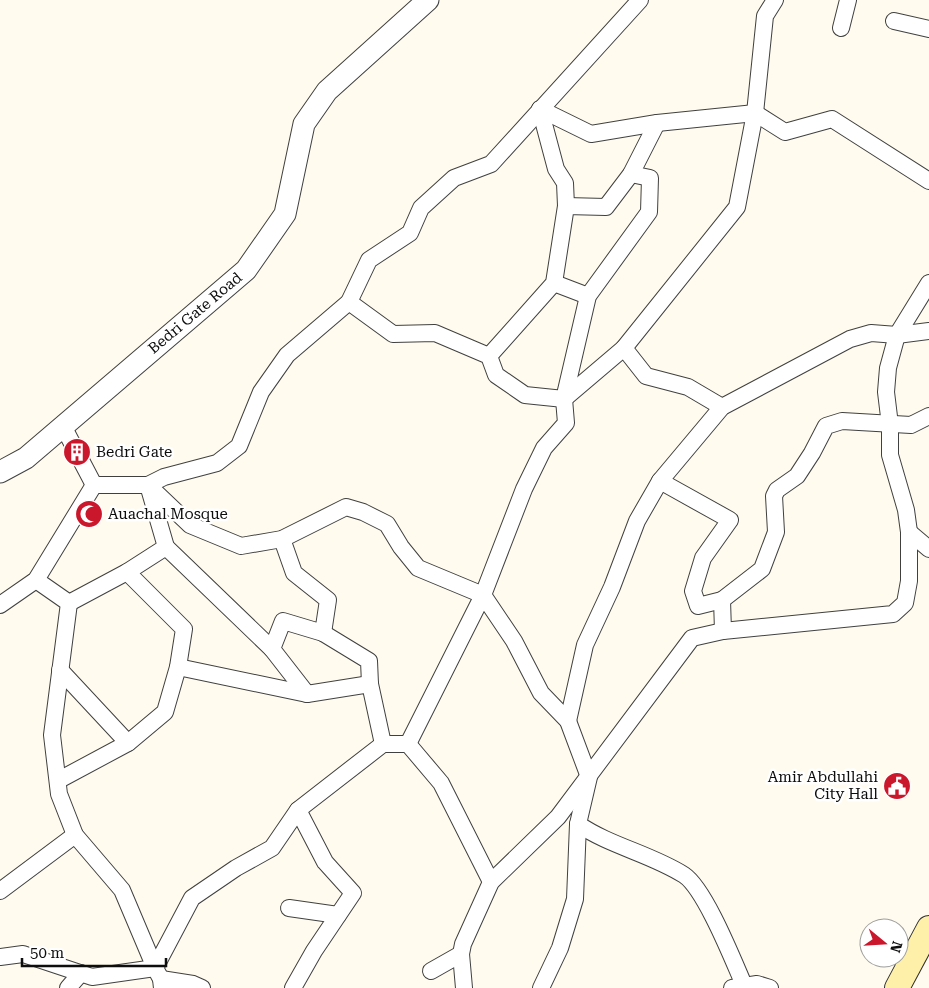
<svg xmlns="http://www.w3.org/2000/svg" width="929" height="988" font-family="'Roboto Serif',serif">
	<rect width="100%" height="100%" fill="#fffbee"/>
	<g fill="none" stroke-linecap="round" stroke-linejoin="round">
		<g stroke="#404040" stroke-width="18">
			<g id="minor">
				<path d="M894,21L929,29"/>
				<path d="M841,28L848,0"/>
				<path d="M540,109L591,134L657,123L755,113L785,132L832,119L929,181"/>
				<path d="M540,109L556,169L565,183L566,206"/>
				<path d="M554,283L588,296"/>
				<path d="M349,302L393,334L435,333L489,356L496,375L525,395L564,399L624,348"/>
				<path d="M489,356L554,283L566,206L606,207L631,174L657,123"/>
				<path d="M722,407L688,387L646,376L624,348L737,207L755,113L765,16L775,0"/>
				<path d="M63,426L94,485"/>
				<path d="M660,481L730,520L703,558L693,591L698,606L722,600"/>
				<path d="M94,485H148L164,477L217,463L239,446L261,392L287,355L349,302L369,260L410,233L421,208L454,178L491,164L640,0"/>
				<path d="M148,485L190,525L241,546L282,539L346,507L363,512L387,524L401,547L418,568L483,595L514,641L541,693L568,721L589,777L578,824L575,899L560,948L541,988"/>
				<path d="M909,532L929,549"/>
				<path d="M282,539L294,573L328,600L323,633L283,621L272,649L307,694"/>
				<path d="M166,547L272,649"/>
				<path d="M69,603L127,572L166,547L148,485"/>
				<path d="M0,605L36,580L94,485"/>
				<path d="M723,631L722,600L762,569L776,532L774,496L777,490L797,476L812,453L826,426L842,421L911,425L929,416"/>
				<path d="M323,633L369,661L370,684"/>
				<path d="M178,667L307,694L370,684L383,744"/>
				<path d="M60,670L128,743"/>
				<path d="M568,721L585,645L612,587L637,521L660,481L722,407L850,339L871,333L897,335L929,331"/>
				<path d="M408,744L441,783L491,882"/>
				<path d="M59,780L128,743L165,712L178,667L184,629L127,572"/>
				<path d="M578,824C610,846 651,854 684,875C705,889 733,960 744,985"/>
				<path d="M0,891L75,835"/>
				<path d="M289,908L338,915"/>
				<path d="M0,957L23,954L92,977L155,968L122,890L75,835L59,794L52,735L69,603L36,580"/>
				<path d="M431,971L461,954"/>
				<path d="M161,979L193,984L202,988"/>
				<path d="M68,988L81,973"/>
				<path d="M162,988L161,979L155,968L192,898L236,868L272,848L298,810L383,744H408L483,595L524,489L544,448L566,423L564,399L588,296L649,212L650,178L631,174"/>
				<path d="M293,988L314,951L353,893L325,862L298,810"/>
				<path d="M464,988L461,954L463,944L491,882L558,817L692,638L723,631L893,614L905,603L909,581V532L906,510L890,455V425L886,392L888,368L897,335L929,283"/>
				<path d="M732,988L757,984L770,988"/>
			</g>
		</g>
		<g stroke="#404040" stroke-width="23">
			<path id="tertiary" d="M0,472L26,458L246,270L285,214L304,124L327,91L428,0"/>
		</g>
		<g stroke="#2f2f2f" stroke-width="26">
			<path id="secondary" d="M897,988L929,928"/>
		</g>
		<use href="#minor" stroke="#fff" stroke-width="16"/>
		<use href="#tertiary" stroke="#fff" stroke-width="21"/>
		<use href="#secondary" stroke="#fff0a9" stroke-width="24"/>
	</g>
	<defs>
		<g id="building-disc" transform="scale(1.4375)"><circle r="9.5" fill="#cb172b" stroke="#fff"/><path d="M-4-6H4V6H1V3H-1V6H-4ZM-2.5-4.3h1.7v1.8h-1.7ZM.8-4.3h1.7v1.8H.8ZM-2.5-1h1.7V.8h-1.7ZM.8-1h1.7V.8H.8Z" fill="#fff"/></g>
		<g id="mosque-disc" transform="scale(1.4375)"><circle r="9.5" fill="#cb172b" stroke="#fff"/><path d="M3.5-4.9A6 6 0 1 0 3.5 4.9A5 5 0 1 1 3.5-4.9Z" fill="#fff"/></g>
		<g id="civic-disc" transform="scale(1.4375)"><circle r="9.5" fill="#cb172b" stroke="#fff"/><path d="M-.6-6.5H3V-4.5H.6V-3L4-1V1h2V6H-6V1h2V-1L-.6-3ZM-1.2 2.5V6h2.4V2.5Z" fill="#fff"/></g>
	</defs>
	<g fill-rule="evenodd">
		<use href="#building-disc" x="77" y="452"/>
		<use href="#mosque-disc" x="89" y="514"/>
		<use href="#civic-disc" x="897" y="786"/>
	</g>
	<g text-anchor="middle" stroke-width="5" stroke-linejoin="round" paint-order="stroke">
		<g font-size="15" fill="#0d0d0d" stroke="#fff">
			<text transform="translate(195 313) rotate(-40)" y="5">Bedri Gate Road</text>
		</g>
		<g font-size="15" fill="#0d0d0d" stroke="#fff" text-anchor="start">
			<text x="96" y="457">Bedri Gate</text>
			<text x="108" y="519">Auachal Mosque</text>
			<text x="878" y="782" text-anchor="end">Amir Abdullahi<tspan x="878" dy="17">City Hall</tspan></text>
		</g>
	</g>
	<g transform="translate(884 943) rotate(108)"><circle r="24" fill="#ffffff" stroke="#9e9e9e"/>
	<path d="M0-4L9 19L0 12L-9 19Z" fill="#cb172b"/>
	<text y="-8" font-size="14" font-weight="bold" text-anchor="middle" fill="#0d0d0d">N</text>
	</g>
	<path d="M22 958v8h144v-8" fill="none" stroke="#0d0d0d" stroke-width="2.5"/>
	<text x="30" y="958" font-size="15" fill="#0d0d0d" stroke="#ffffff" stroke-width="4" paint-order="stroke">50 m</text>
</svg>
